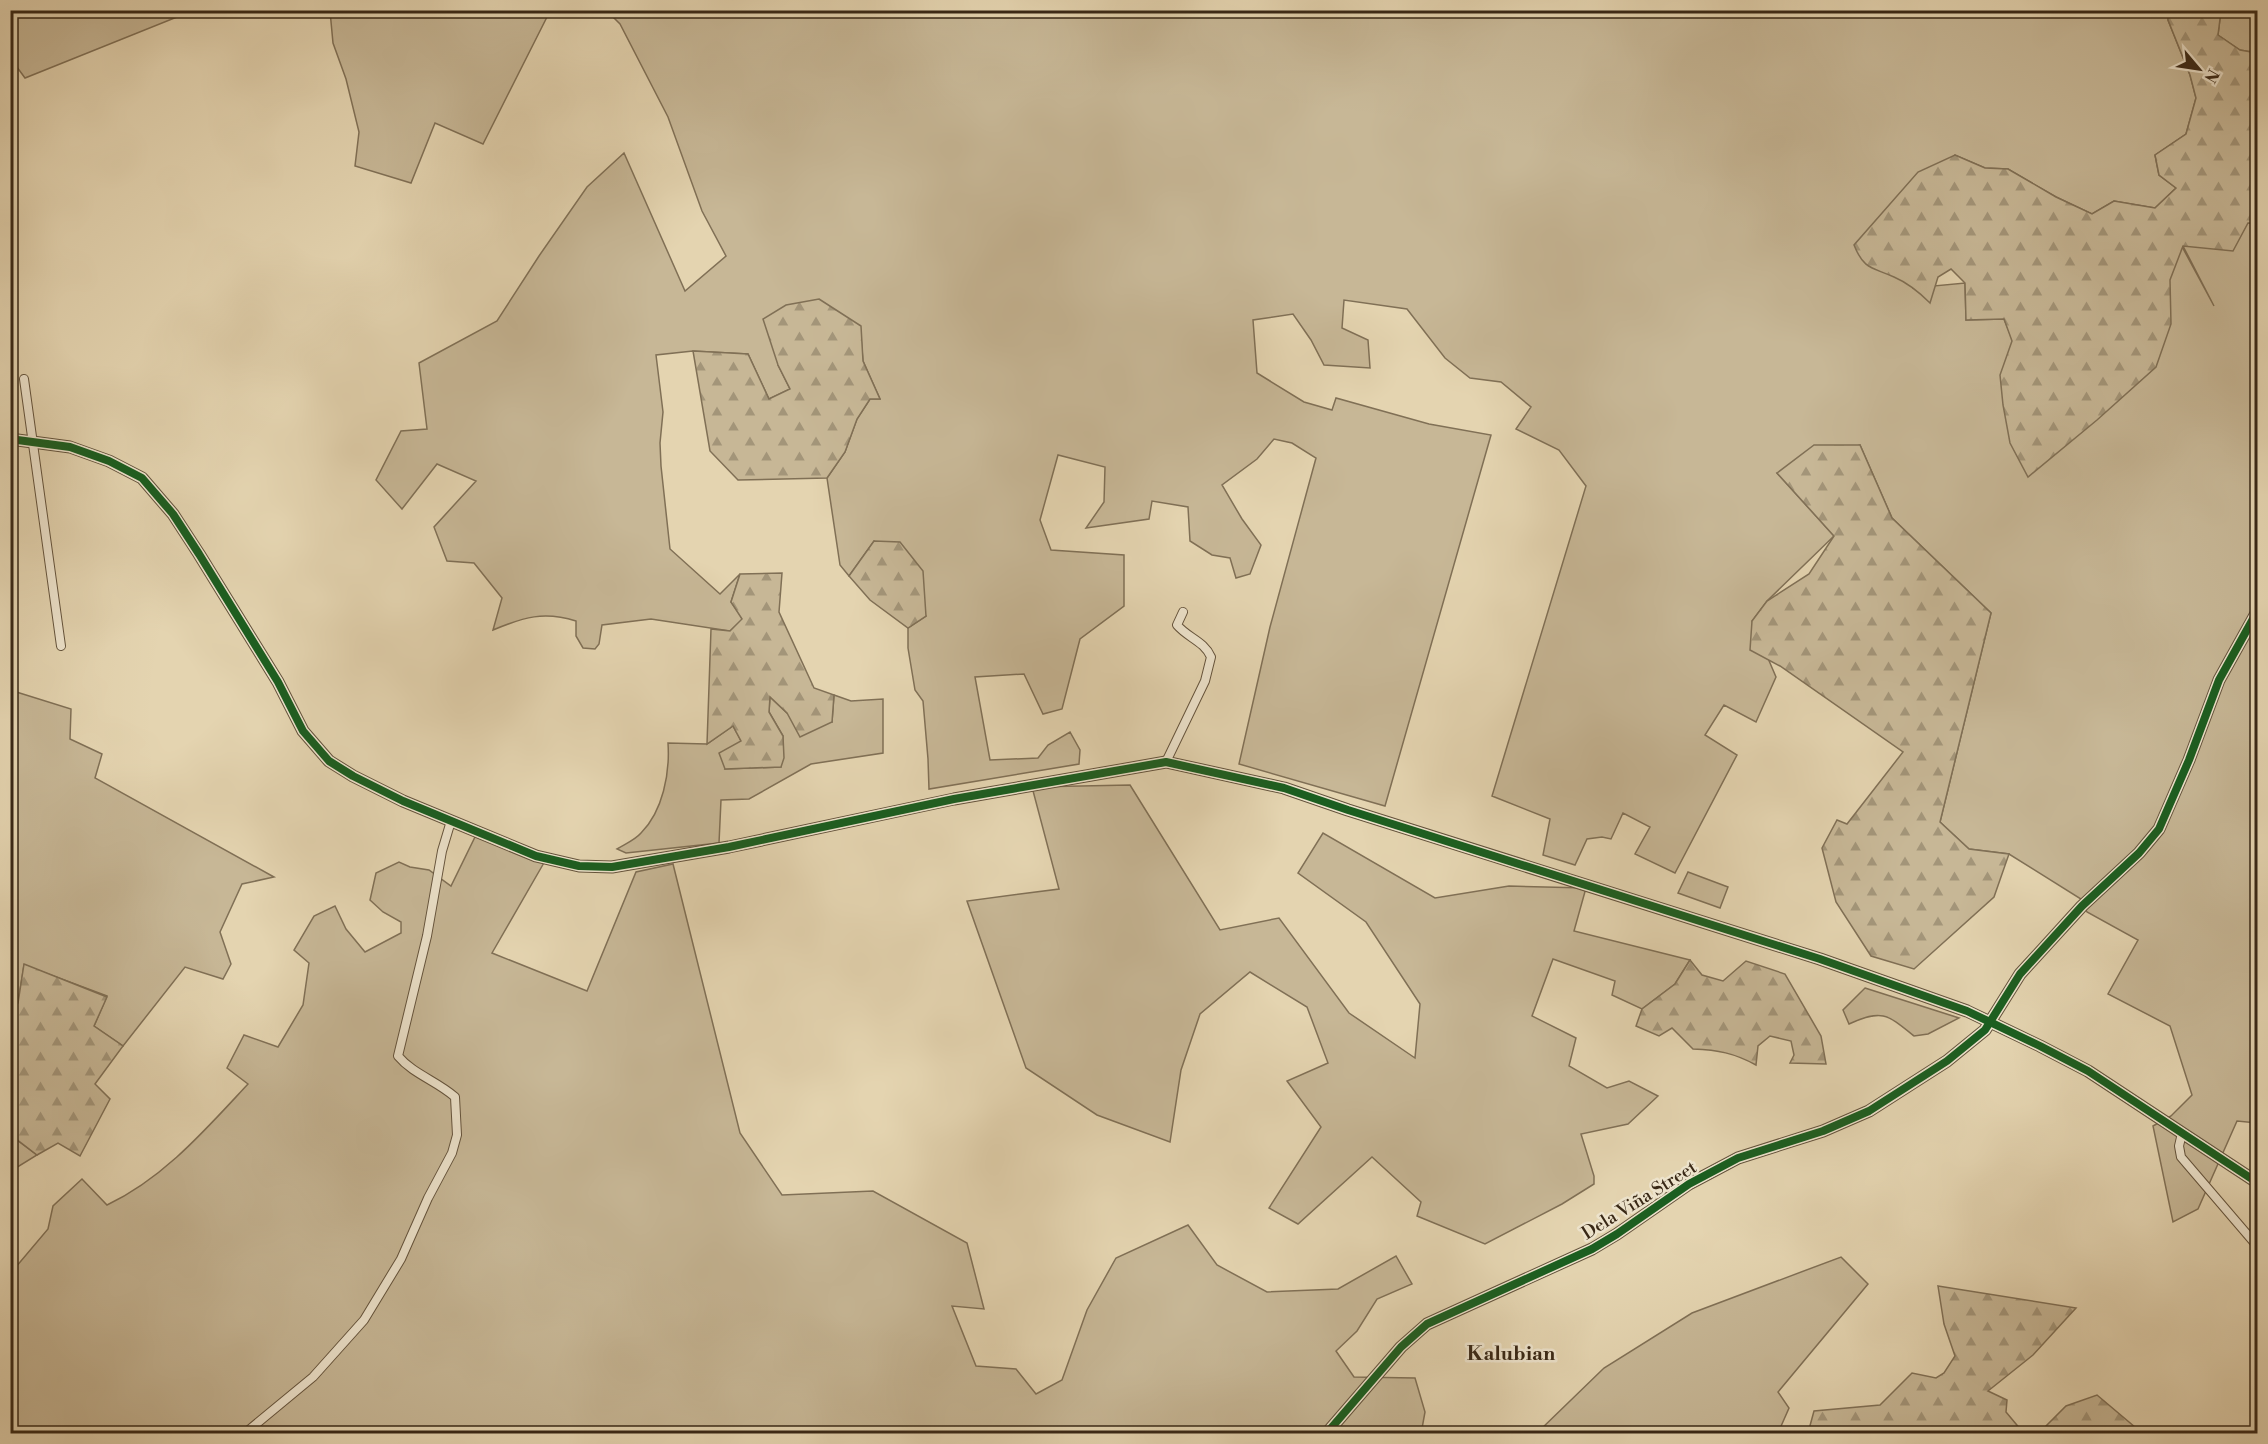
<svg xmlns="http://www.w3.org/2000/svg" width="2268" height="1444" font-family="'Libre Bodoni',serif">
	<defs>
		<pattern id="forest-firs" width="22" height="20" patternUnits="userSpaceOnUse" patternTransform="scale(1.5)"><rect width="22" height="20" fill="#c7b796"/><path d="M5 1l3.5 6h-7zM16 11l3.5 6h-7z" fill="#a39579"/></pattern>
	</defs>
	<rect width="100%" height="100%" fill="#e4d4b0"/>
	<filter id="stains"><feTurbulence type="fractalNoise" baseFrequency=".00333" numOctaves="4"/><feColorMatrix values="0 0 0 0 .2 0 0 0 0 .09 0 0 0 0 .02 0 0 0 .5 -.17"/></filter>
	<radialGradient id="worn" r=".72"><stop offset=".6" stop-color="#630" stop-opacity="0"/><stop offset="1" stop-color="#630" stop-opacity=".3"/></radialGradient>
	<g fill="#c7b796" stroke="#807056" stroke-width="1.5">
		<path d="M11,10H192V11L25,78L11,59Z"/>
		<path d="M330,11V10L550,11L483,144L435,123L411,183L355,166L359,132L346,79L333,43Z"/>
		<path d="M607,11H2168V20L2190,75L2196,98L2186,134L2155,155L2159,175L2176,188L2155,208L2114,201L2092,214L2056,197L2008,169L1985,168L1955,155L1913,288L1965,283L1966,320L2004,319L2013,341L2179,241L2214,306L2183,246L2248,223H2257V1123L2237,1121L2198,1209L2173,1222L2153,1126L2171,1116L2192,1095L2170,1026L2108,994L2138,940L2087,912L2081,899L2009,854L1969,849L1940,822L1991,613L1892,518L1860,445L1777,473L1834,536L1767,601L1752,621L1776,677L1756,722L1724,705L1705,735L1737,755L1675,873L1635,854L1650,827L1623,813L1611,839L1602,837L1587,839L1575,865L1543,855L1550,819L1492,796L1586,486L1559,450L1516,429L1531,407L1501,382L1470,378L1445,358L1407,309L1344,300L1342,328L1368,340L1370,368L1324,365L1311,340L1293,314L1253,320L1257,373L1304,402L1332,410L1336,398L1429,424L1491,435L1385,806L1239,764L1270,627L1316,458L1292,443L1274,439L1257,459L1222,485L1242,519L1261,545L1250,574L1236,578L1230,558L1212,555L1190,541L1188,507L1152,501L1149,519L1086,528L1104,502L1105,467L1058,455L1040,520L1051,550L1124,555V606L1080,639L1062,709L1043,714L1024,674L975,677L990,760L1038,758L1048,745L1070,732L1080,750L1079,764L929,789L928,759L923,701L915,690L908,648V628L926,616L874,541L849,576L840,565L827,478L845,452L857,419L870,399H880L863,361L860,326L778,365L790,389L769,399L748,354L693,351L656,355L663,412L660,443L661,466L670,549L720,594L740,574L731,602L743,619L730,631L651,619L602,625L599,644L595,649L583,648L576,636V621C544,611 524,617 493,630L502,598L474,563L447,561L434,527L476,481L437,464L402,509L376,480L401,431L427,429L419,363L497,321L539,256L587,187L624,153L685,291L726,256L702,211L668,117L620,24Z"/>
		<path d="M2221,11H2257V53L2240,50L2218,35Z"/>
		<path d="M10,690L71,709L70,739L102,754L95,778L274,877L242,884L220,932L231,964L223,979L185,967L123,1046L94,1026L107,996L24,965L18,1003L11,1008Z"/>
		<path d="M834,695L851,701L883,699V753L811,764L749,799L721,800L719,843L626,853L617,849C625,844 635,840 641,833C663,811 670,773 668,743L707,744L733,726L741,741L725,769L781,767L783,736L769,712L770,697L787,713L832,722Z"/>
		<path d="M1130,785L1220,930L1279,918L1349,1013L1415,1058L1420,1004L1366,922L1298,873L1323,833L1435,898L1509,886L1586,888L1574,931L1690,960L1675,984L1642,1009L1612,995L1615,981L1553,959L1532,1016L1576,1038L1569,1066L1607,1088L1629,1081L1658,1096L1628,1124L1581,1134L1594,1176V1184L1562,1204L1485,1244L1417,1216L1421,1202L1372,1157L1298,1224L1269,1208L1321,1127L1287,1081L1328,1063L1307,1007L1250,972L1200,1014L1181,1070L1170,1142L1097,1115L1026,1068L967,901L1059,889L1032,787Z"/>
		<path d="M476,835L545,861L492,953L587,991L636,872L673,864L740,1133L782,1195L873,1191L967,1243L984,1309L952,1306L976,1366L1016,1369L1036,1394L1062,1380L1087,1310L1116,1258L1188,1225L1217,1265L1267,1292L1338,1289L1396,1256L1412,1284L1377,1299L1357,1331L1336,1351L1354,1377L1415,1378L1425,1412L1421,1434L11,1433L10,1274L48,1229L53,1206L82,1179L107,1205C164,1178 206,1129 248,1084L227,1068L244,1035L278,1047L303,1005L309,963L294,950L314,916L335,906L346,929L365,952L401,933V922L383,912L370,900L376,873L399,862L410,867L429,870L451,886Z"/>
		<path d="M1688,872L1728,887L1720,908L1678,893Z"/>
		<path d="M1865,988L1959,1018L1928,1034L1914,1036C1887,1014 1882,1009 1849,1024L1843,1010Z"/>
		<path d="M10,1135L37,1155L11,1171H10Z"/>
		<path d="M1841,1257L1868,1284L1778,1392L1789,1408L1778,1433H1537L1604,1368L1692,1313Z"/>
	</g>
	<g fill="url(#forest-firs)" stroke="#807056" stroke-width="1.5">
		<path d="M2168,11H2221L2218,35L2240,50L2257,53V223H2248L2233,251L2183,246L2170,280L2171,324L2156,367L2097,420L2028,477L2010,443L2003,405L2000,375L2012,341L2004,319L1966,320L1965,283L1951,269L1938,277L1930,303C1919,292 1908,283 1894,277C1872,267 1864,270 1854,245L1918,172L1955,155L1985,168L2008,169L2056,197L2092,214L2114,201L2155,208L2176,188L2159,175L2155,155L2186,134L2196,98L2190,75L2168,20Z"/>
		<path d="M819,299L861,326L863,361L880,399H870L857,419L845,452L827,478L738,480L710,451L693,351L748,354L769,399L790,389L778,365L763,319L786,305Z"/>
		<path d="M1814,445H1860L1892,518L1991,613L1940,822L1969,849L2009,854L1994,897L1914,969L1871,956L1836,902L1822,848L1837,820L1847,824L1903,752L1780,666L1750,650L1752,621L1767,601L1809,574L1834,536L1777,473Z"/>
		<path d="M874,541L900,542L923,571L926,616L908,628L870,600L849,576Z"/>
		<path d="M782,573L779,612L814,688L834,695L832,722L800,737L787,713L770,697L769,712L783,736L784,758L781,767L725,769L719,753L741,741L733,726L707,744L711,629L730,631L742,619L731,602L740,574Z"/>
		<path d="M1690,960L1702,975L1723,981L1746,961L1785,974L1821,1036L1826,1064L1790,1063L1794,1055L1791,1041L1770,1036L1758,1046L1756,1065C1734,1053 1718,1050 1693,1049L1672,1028L1659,1036L1636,1026L1642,1009L1675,984Z"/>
		<path d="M24,964L107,997L94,1026L123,1046L95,1084L110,1099L80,1156L58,1143L37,1155L11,1135V1008L18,1003Z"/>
		<path d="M1938,1286L2076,1308L2033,1355L1988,1391L2007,1400L2006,1412L2021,1430L2016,1434L1808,1433L1814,1411L1880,1405L1912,1373L1936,1378L1944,1373L1955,1356L1944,1324Z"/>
		<path d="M2097,1395L2142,1433H2039L2066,1406Z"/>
	</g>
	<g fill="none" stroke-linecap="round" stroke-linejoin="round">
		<g stroke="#64533c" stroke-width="10">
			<g id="minor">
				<path d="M24,379L61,646"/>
				<path d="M1166,762L1205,681L1211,657C1204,641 1188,638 1177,625L1183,612"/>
				<path d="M2182,1133L2179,1146L2181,1157L2258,1247"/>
				<path d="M244,1434L313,1377L364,1320L401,1259L428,1198L452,1153L457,1135L455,1097C437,1081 413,1074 398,1056L427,936L442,851L451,821"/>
			</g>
		</g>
		<g stroke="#64533c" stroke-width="13">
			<g id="tertiary">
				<path d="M10,439L70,447L109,461L142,478L173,514L199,554L278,682L303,731L329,761L353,776L403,801L536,856L579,866L612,867L729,847L954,799L1166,762L1284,788L1348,810L1820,959L1967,1011L2040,1046L2088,1071L2258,1183"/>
				<path d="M1326,1434L1401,1347L1427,1324L1592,1249L1617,1234L1689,1184L1738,1158L1823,1131L1869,1111L1947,1061L1985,1030L2020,974L2082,906L2139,853L2159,829L2189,760L2219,680L2258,610"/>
			</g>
		</g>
		<use href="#minor" stroke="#ede3cc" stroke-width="8"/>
		<use href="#tertiary" stroke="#ede3cc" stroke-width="10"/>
		<g stroke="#ede3cc" stroke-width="11">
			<g id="cycleway">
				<path d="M10,439L70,447L109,461L142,478L173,514L199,554L278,682L303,731L329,761L353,776L403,801L536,856L579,866L612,867L729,847L954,799L1166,762L1284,788L1348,810L1820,959L1967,1011L2040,1046L2088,1071L2258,1183"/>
				<path d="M1326,1434L1401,1347L1427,1324L1592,1249L1617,1234L1689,1184L1738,1158L1823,1131L1869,1111L1947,1061L1985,1030L2020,974L2082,906L2139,853L2159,829L2189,760L2219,680L2258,610"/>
			</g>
		</g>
		<use href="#cycleway" stroke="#1b5e20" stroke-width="8"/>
	</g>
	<g text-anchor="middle" stroke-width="5" stroke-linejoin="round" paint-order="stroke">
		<g font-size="18" fill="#392816" stroke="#ede3cc">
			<text transform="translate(1639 1200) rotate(-32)" y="6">Dela Viña Street</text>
		</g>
		<g font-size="20" font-weight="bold" fill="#392816" stroke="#ede3cc">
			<text x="1511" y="1360">Kalubian</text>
		</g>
	</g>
	<rect width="2268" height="1444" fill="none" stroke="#e4d4b0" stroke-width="36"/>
	<rect x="12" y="12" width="2244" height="1420" fill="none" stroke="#392816" stroke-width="3"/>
	<rect x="18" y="18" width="2232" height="1408" fill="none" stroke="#392816" stroke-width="1.5"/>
	<g transform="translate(2199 69) rotate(119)" stroke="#ede3cc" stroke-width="4.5" paint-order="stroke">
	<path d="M0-4.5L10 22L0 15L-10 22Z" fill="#392816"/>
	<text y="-9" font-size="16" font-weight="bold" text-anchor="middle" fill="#392816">N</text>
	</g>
	<rect width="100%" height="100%" filter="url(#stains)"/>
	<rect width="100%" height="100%" fill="url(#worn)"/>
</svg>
